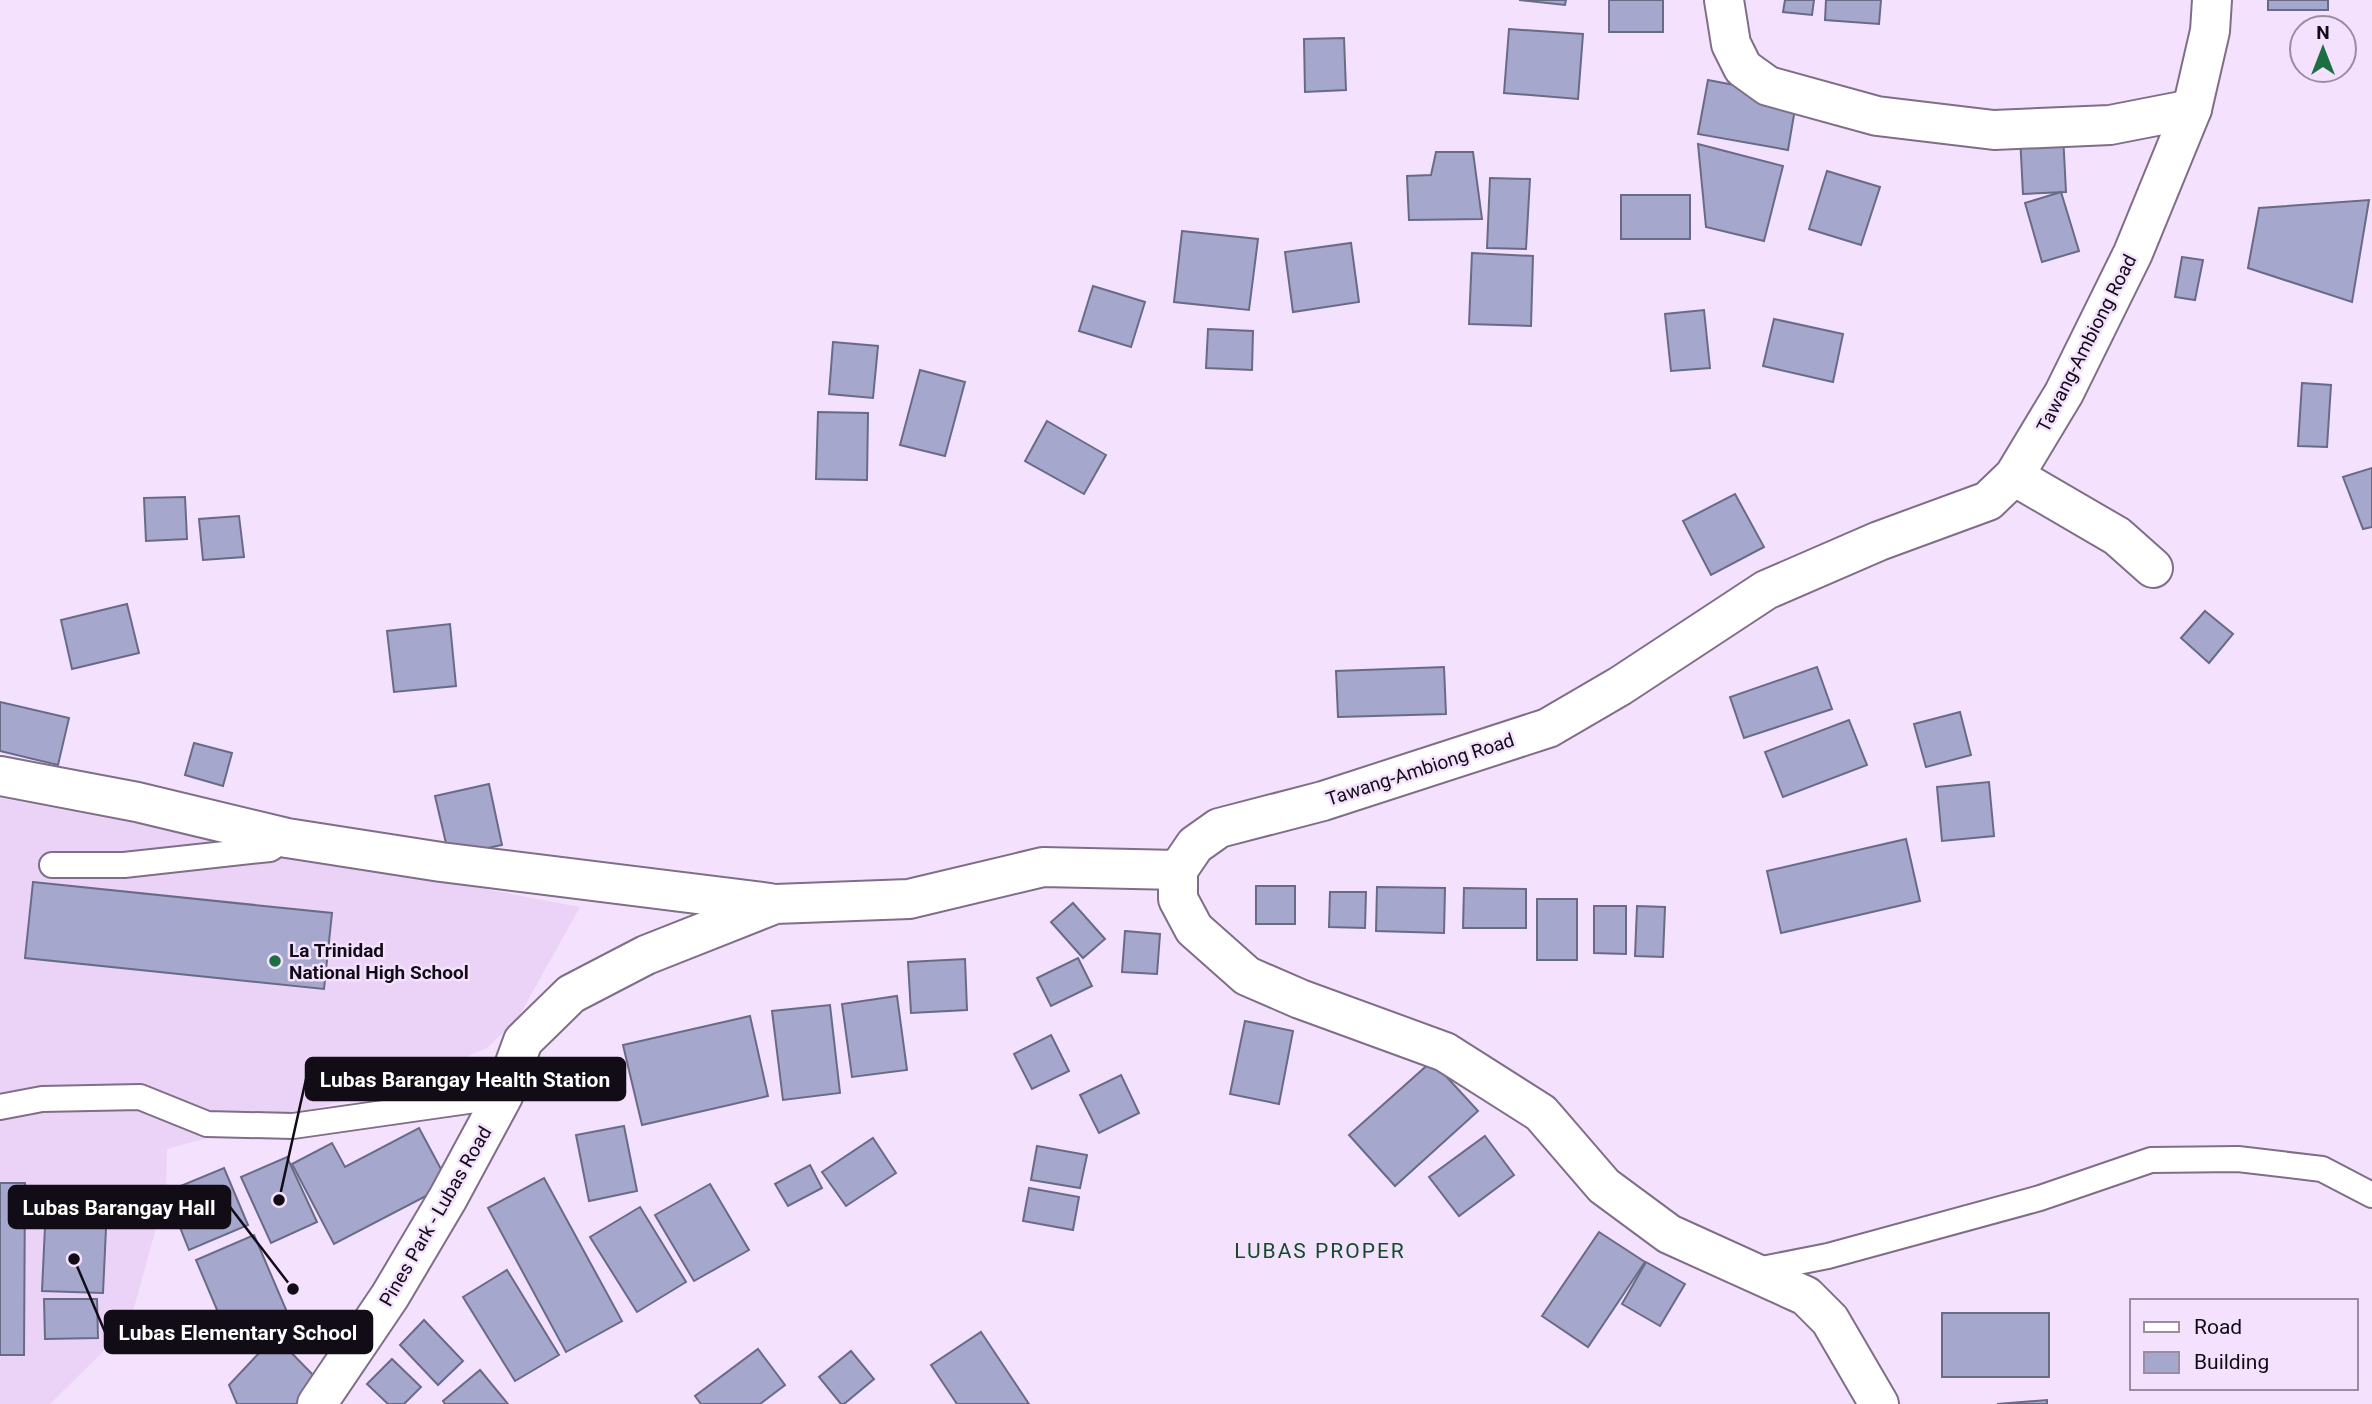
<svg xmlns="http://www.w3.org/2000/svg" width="2372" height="1404" font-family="Roboto,sans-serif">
	<rect width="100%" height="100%" fill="#f4e1fe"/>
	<path fill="#ead3f6" d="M0,798L580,907L518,1018L487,1048L404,1084L167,1149L166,1192L129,1326L50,1404H0Z"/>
	<g fill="#a5a7cd" stroke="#696b86" stroke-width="2">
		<path d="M1519,0H1566L1565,5Z"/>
		<rect x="1609" y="0" width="54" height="32"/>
		<path d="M1785,0H1814L1812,15L1783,12Z"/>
		<path d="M1826,0H1881L1879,24L1825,20Z"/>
		<rect x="2268" y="0" width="60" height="10"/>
		<path d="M1509,29L1583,34L1578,99L1504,93Z"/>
		<path d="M1344,38L1346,90L1305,92L1304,39Z"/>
		<path d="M1708,80L1797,97L1788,150L1698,134Z"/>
		<path d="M2063,134L2066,192L2023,194L2020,136Z"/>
		<path d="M1698,144L1783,166L1764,241L1706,227Z"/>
		<path d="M1436,152H1473L1482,219L1409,220L1407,176L1431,175Z"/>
		<path d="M1827,171L1880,187L1861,245L1809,229Z"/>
		<path d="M1490,178L1530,179L1526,249L1487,248Z"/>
		<path d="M2061,192L2079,251L2042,262L2025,203Z"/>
		<rect x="1621" y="195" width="69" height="44"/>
		<path d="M2369,200L2352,302L2248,268L2259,208Z"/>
		<path d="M1182,231L1258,239L1249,310L1174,302Z"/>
		<path d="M1351,243L1359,302L1293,312L1285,252Z"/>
		<path d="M1472,253L1533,256L1531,326L1469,324Z"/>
		<path d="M2182,257L2203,260L2195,300L2175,297Z"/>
		<path d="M1093,286L1145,302L1131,347L1079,331Z"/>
		<path d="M1704,310L1710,368L1671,371L1665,314Z"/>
		<path d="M1774,319L1843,334L1833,382L1763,366Z"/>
		<path d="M1208,329L1253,331L1252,370L1206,368Z"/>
		<path d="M833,342L878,346L873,398L829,394Z"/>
		<path d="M920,370L965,382L945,456L900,445Z"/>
		<path d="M2302,383L2331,385L2327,447L2298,446Z"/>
		<path d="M818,412L868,413L867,480L816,479Z"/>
		<path d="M1047,421L1106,455L1084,494L1025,461Z"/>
		<path d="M2372,468V527L2363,529L2343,477Z"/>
		<path d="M1735,494L1764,547L1711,575L1683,521Z"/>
		<path d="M185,497L187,539L146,541L144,498Z"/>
		<path d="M239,516L244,557L203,560L199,519Z"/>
		<path d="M127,604L139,653L72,669L61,620Z"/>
		<path d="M2205,611L2233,634L2209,663L2181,638Z"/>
		<path d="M450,624L456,686L394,692L387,631Z"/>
		<path d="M1444,667L1446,714L1338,717L1336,671Z"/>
		<path d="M1817,667L1832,709L1744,738L1730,697Z"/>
		<path d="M0,702L69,718L58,765L0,751Z"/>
		<path d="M1960,712L1971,755L1926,767L1914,724Z"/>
		<path d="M1849,720L1867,765L1783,797L1765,752Z"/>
		<path d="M194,743L232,753L223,786L185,775Z"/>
		<path d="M1989,782L1994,836L1942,841L1937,787Z"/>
		<path d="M489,784L502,845L449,856L435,796Z"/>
		<path d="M1906,839L1920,901L1781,933L1767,871Z"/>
		<path d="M33,882L332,913L324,989L25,958Z"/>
		<rect x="1256" y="886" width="39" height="38"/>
		<path d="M1377,887L1445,888L1444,933L1376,931Z"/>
		<path d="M1464,888L1526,889V928H1463Z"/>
		<path d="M1330,892H1366L1365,928L1329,927Z"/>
		<rect x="1537" y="899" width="40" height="61"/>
		<path d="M1073,903L1105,939L1083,958L1051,922Z"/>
		<path d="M1594,906H1626V954L1594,953Z"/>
		<path d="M1637,906L1665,907L1663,957L1635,956Z"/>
		<path d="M1125,931L1160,934L1157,974L1122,972Z"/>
		<path d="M1078,958L1092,986L1051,1006L1037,978Z"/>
		<path d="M965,959L967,1010L911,1013L908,962Z"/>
		<path d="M897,996L907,1070L852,1077L842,1004Z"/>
		<path d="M830,1005L840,1093L783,1100L772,1011Z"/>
		<path d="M750,1016L768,1096L642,1125L623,1045Z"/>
		<path d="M1245,1021L1293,1031L1279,1104L1230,1094Z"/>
		<path d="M1051,1035L1069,1071L1032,1089L1014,1054Z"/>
		<path d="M1432,1061L1478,1111L1395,1186L1349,1135Z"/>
		<path d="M1121,1075L1139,1113L1099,1133L1080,1095Z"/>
		<path d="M624,1126L637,1191L589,1201L576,1135Z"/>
		<path d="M419,1128L449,1184L334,1244L292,1164L332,1143L345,1167Z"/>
		<path d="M1485,1136L1514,1175L1459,1216L1429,1177Z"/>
		<path d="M873,1138L896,1173L846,1206L822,1172Z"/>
		<path d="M1037,1146L1087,1155L1080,1188L1031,1180Z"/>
		<path d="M287,1157L317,1222L271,1243L241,1177Z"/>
		<path d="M810,1165L822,1188L788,1206L775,1184Z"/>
		<path d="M224,1168L248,1225L189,1250L166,1192Z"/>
		<path d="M544,1178L622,1321L566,1352L488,1208Z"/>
		<path d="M0,1183H25L24,1355H0Z"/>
		<path d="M710,1184L749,1250L694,1281L655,1215Z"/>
		<path d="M1029,1188L1079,1197L1073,1230L1023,1221Z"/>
		<path d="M46,1205L107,1207L103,1293L42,1291Z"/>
		<path d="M640,1207L686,1282L637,1312L590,1237Z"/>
		<path d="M1599,1232L1645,1262L1588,1347L1542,1316Z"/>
		<path d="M254,1235L287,1312L228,1336L196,1260Z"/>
		<path d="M1646,1262L1685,1284L1660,1326L1622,1304Z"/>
		<path d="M507,1270L559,1355L515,1381L463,1297Z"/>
		<path d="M44,1299H97L98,1338L45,1339Z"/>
		<rect x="1942" y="1313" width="107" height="64"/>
		<path d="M424,1320L463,1361L438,1385L400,1345Z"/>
		<path d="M981,1332L1029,1404H957L931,1365Z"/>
		<path d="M275,1336L318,1380L298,1404H237L229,1385Z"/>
		<path d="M758,1349L785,1385L760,1404H701L695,1396Z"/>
		<path d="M851,1351L874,1379L844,1404H841L819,1377Z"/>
		<path d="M392,1359L421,1387L404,1404H388L367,1384Z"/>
		<path d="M480,1370L508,1404H445L443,1401Z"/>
		<path d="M2047,1400V1404H1997Z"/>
	</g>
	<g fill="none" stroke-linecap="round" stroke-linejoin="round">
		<g stroke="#7f6e87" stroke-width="28">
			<g id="service">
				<path d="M52,865H124L270,849L285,839"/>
				<path d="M0,1107L42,1099L140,1097L207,1124L293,1126L503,1096"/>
				<path d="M1752,1271L1828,1256L2040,1198L2151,1160L2238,1159L2322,1169L2372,1195"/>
			</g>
		</g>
		<g stroke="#7f6e87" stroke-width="42">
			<g id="minor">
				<path d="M1724,0L1731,44L1743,68L1768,86L1877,116L1994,130L2110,125L2192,109"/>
				<path d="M2014,476L2117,536L2153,568"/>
				<path d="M0,776L137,802L287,838L441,862L770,903"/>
				<path d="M317,1404L390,1296L448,1198L503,1096L523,1041L571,994L646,955L775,904L909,899L1043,867L1178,870"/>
			</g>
		</g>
		<g stroke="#7f6e87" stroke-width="42">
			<path id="secondary" d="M1879,1404L1830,1320L1806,1296L1669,1234L1604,1186L1541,1113L1445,1052L1300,999L1247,976L1194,929L1178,899V870L1195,845L1219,828L1323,801L1548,728L1620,686L1766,590L1879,541L1988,501L2014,476L2064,393L2133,253L2192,109L2210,31L2212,0"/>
		</g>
		<use href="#service" stroke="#fff" stroke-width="24"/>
		<use href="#minor" stroke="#fff" stroke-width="38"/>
		<use href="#secondary" stroke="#fff" stroke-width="38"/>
	</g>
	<circle fill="#1c6f40" stroke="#f4e1fe" stroke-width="2.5" cx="275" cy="961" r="7"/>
	<g text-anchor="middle" stroke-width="5" stroke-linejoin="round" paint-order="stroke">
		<g font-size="19" fill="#120c16" stroke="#f4e1fe">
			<text transform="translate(2086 343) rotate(-63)" y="7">Tawang-Ambiong Road</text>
			<text transform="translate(1420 769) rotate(-18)" y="7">Tawang-Ambiong Road</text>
			<text transform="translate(435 1216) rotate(-60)" y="7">Pines Park - Lubas Road</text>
		</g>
		<g font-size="19" font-weight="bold" fill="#120c16" stroke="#f4e1fe" text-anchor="start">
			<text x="289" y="957">La Trinidad<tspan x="289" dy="22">National High School</tspan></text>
		</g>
		<g font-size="21" letter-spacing="2" fill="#134a2a" stroke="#f4e1fe">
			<text x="1320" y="1258">LUBAS PROPER</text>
		</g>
	</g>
	<path fill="none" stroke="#120c16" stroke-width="2.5" d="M279 1200L306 1079M293 1289L230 1207M74 1259L105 1332"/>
	<g fill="#120c16" stroke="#f4e1fe" stroke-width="2.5">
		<circle cx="279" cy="1200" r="7"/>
		<circle cx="293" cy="1289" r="7"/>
		<circle cx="74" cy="1259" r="7"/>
	</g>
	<g fill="#120c16" stroke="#120c16" stroke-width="2.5">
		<rect x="306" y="1058" width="319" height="42" rx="7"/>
		<rect x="9" y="1186" width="221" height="42" rx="7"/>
		<rect x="105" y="1311" width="267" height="42" rx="7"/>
	</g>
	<g font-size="21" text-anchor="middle" font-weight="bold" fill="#fff">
		<text x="465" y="1087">Lubas Barangay Health Station</text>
		<text x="119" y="1215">Lubas Barangay Hall</text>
		<text x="238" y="1340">Lubas Elementary School</text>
	</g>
	<rect x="2130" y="1299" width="228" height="91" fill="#f4e1fe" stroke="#9a8ca1" stroke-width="2"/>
	<rect x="2144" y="1322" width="35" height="10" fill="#ffffff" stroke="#9a8ca1" stroke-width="2"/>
	<text x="2194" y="1334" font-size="21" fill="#120c16">Road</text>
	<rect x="2144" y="1352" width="35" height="21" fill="#a5a7cd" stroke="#9a8ca1" stroke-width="2"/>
	<text x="2194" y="1369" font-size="21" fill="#120c16">Building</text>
	<g transform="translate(2323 49)"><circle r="33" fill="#f4e1fe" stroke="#9a8ca1" stroke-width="2"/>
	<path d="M0-5L12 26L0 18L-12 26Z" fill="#1c6f40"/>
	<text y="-10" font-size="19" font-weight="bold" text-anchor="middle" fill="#120c16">N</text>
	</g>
</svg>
